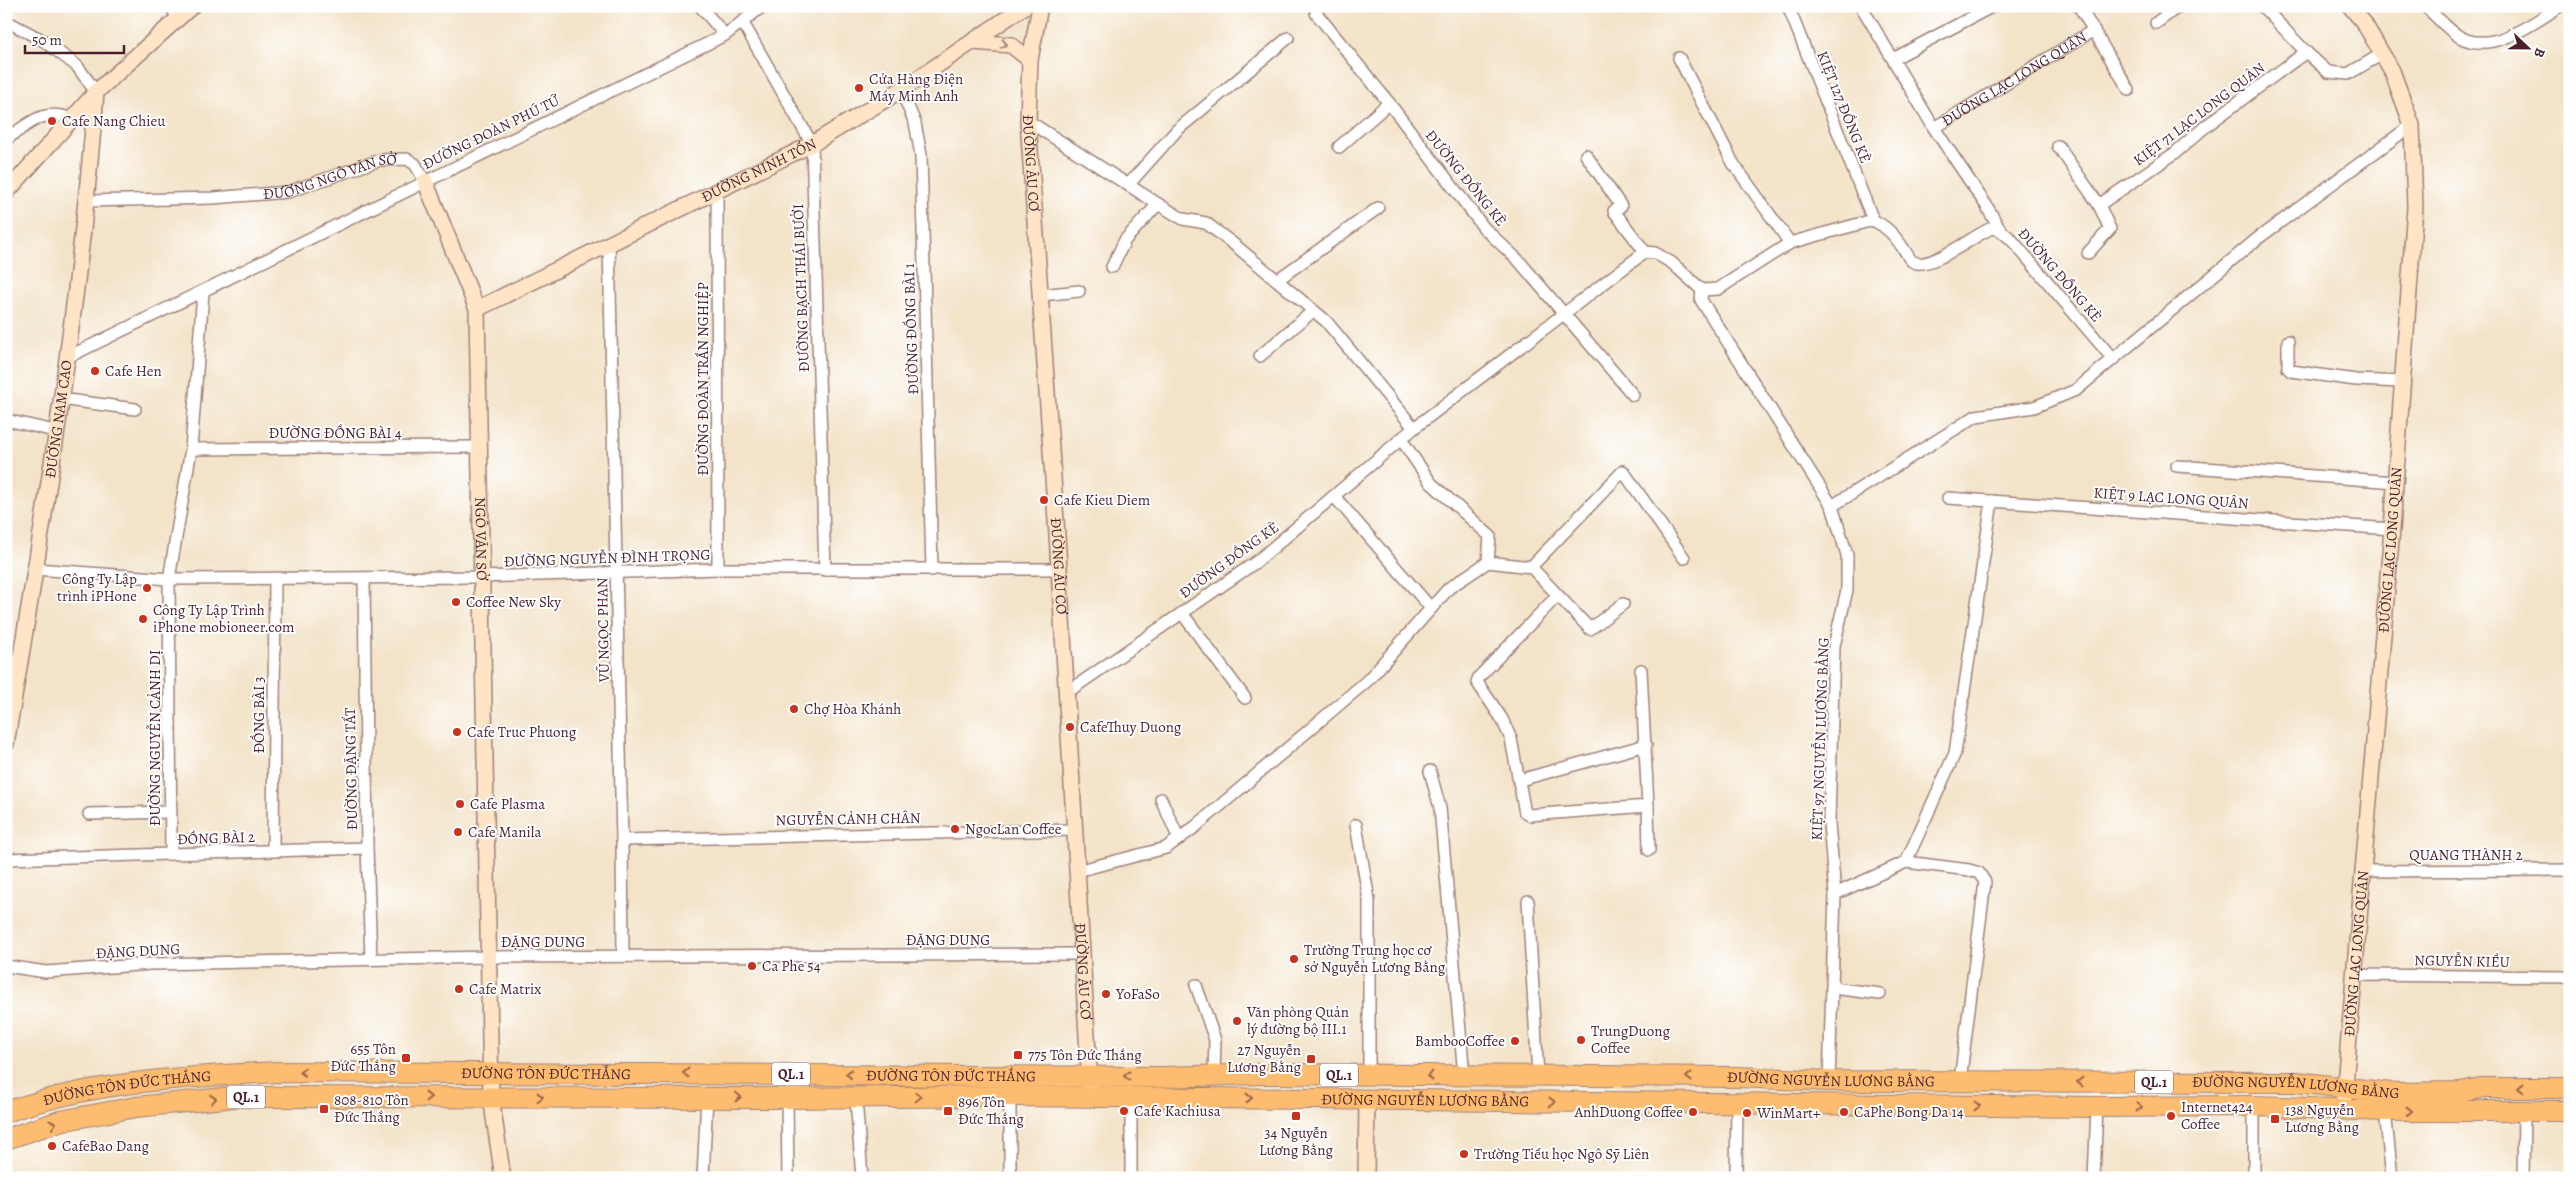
<svg xmlns="http://www.w3.org/2000/svg" width="2576" height="1184" font-family="Alegreya,serif">
	<rect width="100%" height="100%" fill="#fff"/>
	<filter id="ink" filterUnits="userSpaceOnUse"><feTurbulence type="fractalNoise" baseFrequency=".02" numOctaves="2"/><feDisplacementMap in="SourceGraphic" scale="10" xChannelSelector="R" yChannelSelector="G"/><feConvolveMatrix kernelMatrix="1 2 1 2 8 2 1 2 1" color-interpolation-filters="sRGB"/></filter>
	<filter id="wash" filterUnits="userSpaceOnUse"><feTurbulence type="fractalNoise" baseFrequency=".0096" numOctaves="4" result="noise"/><feDisplacementMap in="SourceGraphic" scale="20" xChannelSelector="R" yChannelSelector="G"/><feGaussianBlur stdDeviation="1.12" result="paint"/><feColorMatrix in="noise" values="0 0 0 0 0 0 0 0 0 0 0 0 0 0 0 0 0 1.4 0 .05"/><feComposite in="paint" operator="in"/></filter>
	<g filter="url(#wash)">
		<rect width="100%" height="100%" fill="#f3e3c8"/>
	</g>
	<g filter="url(#ink)">
		<g fill="none" stroke-linecap="round" stroke-linejoin="round">
			<g stroke="#9e817a" stroke-width="14">
				<g id="street">
					<path d="M170,6L179,18"/>
					<path d="M700,6L725,35"/>
					<path d="M1788,6L1873,220"/>
					<path d="M1861,6L1934,128L1986,205L2000,230"/>
					<path d="M2079,6L2129,90"/>
					<path d="M2262,6L2306,52L2328,72L2348,74L2382,54"/>
					<path d="M2425,6C2436,16 2448,30 2460,37C2492,55 2534,23 2560,6"/>
					<path d="M1316,13L1389,103L1484,228L1519,261L1633,395"/>
					<path d="M6,21L44,41L77,66L96,92"/>
					<path d="M743,23L812,144L825,570"/>
					<path d="M2156,23L2179,6"/>
					<path d="M1679,58L1733,163L1790,243"/>
					<path d="M1893,59L1993,6"/>
					<path d="M901,90L915,123L921,155L932,570"/>
					<path d="M1028,121L1158,204L1183,219L1206,223L1236,246L1326,321L1414,428"/>
					<path id="s1" d="M1934,128L2094,30"/>
					<path d="M6,139C31,123 42,108 72,119"/>
					<path d="M2058,146L2099,205L2175,153L2206,126L2306,52"/>
					<path d="M1339,147L1389,103"/>
					<path d="M1586,155L1621,206L1614,211L1645,252"/>
					<path d="M1128,185L1177,130L1288,38"/>
					<path d="M717,189L718,569"/>
					<path id="s2" d="M87,201L213,198L288,192L380,160L407,159L415,164L425,181"/>
					<path d="M609,243L622,840L623,956"/>
					<path d="M2088,253L2110,229L2099,205"/>
					<path d="M1112,267L1125,240L1158,204"/>
					<path d="M1277,280L1378,208"/>
					<path d="M1702,290L1701,300L1832,506L1847,555V590L1834,646L1829,823L1835,894L1829,1081"/>
					<path d="M1041,295L1079,291"/>
					<path d="M2288,341V368L2291,371L2356,380L2403,382"/>
					<path d="M1260,356L1313,311"/>
					<path d="M66,358L725,35L763,6"/>
					<path d="M60,399L135,409"/>
					<path d="M6,420L55,431"/>
					<path d="M1401,439L1431,483L1490,536L1488,562"/>
					<path d="M191,449L480,447"/>
					<path d="M2177,466L2396,482"/>
					<path d="M1334,496L1430,607"/>
					<path d="M1948,498L2392,529"/>
					<path d="M1832,506L1976,416L2034,407L2076,390L2257,239L2412,125"/>
					<path d="M1488,562L1531,567L1590,629L1623,604"/>
					<path d="M1531,567L1623,471L1684,558"/>
					<path d="M36,569L169,579L482,577L718,569H1059"/>
					<path d="M364,578L367,848L371,959"/>
					<path d="M1557,596L1479,677L1477,682L1502,719L1511,739L1525,813L1529,815L1648,806L1641,670"/>
					<path d="M1182,613L1245,698"/>
					<path d="M6,661L20,663"/>
					<path d="M1066,693L1256,562L1414,428L1645,252L1655,253L1672,263L1702,290L1718,289L1790,243L1873,220C1887,227 1894,235 1903,248C1906,252 1909,259 1912,261C1928,273 1975,234 1992,228L2000,230L2011,239L2113,359"/>
					<path d="M1430,771L1440,808L1464,1076"/>
					<path d="M1520,780L1646,745"/>
					<path d="M1161,799L1179,839"/>
					<path d="M1648,806L1649,850"/>
					<path d="M89,814L171,812"/>
					<path d="M1356,825L1369,900V1075"/>
					<path d="M622,840L1074,830"/>
					<path d="M273,851L275,578"/>
					<path d="M171,854L169,579L191,449L203,293"/>
					<path d="M6,859L367,848"/>
					<path d="M1906,862L1969,870L1979,873L1985,882L1960,1081"/>
					<path d="M1077,871L1166,848L1195,827L1368,680L1449,588L1488,562"/>
					<path d="M2363,871L2570,870"/>
					<path d="M1835,894L1906,862L1955,753L1992,501"/>
					<path d="M1528,901L1538,1076"/>
					<path d="M6,966L46,972L151,964L490,957L1081,954"/>
					<path d="M2354,975L2570,977"/>
					<path d="M1196,985L1215,1040L1214,1074"/>
					<path d="M1833,988L1880,994"/>
					<path d="M1010,1096V1178"/>
					<path d="M787,1098L788,1178"/>
					<path d="M856,1098L862,1178"/>
					<path d="M1131,1098V1178"/>
					<path d="M2254,1106V1178"/>
					<path d="M2385,1111L2392,1178"/>
					<path d="M703,1178L707,1096"/>
					<path d="M1736,1178L1737,1103"/>
					<path d="M2094,1178L2097,1107"/>
					<path d="M2523,1178L2524,1110"/>
				</g>
			</g>
			<g stroke="#9e817a" stroke-width="18">
				<g id="secondary">
					<path id="s3" d="M1040,6L1030,60L1028,121L1057,535L1090,1086"/>
					<path d="M973,42L1011,45L1030,60"/>
					<path id="s4" d="M425,181L477,309L491,1097L503,1178"/>
					<path d="M6,193L96,92L192,6"/>
					<path id="s5" d="M477,309L812,144L901,90L1025,6"/>
					<path id="s6" d="M6,744C43,528 79,311 96,92"/>
					<path id="s7" d="M2343,1108L2392,529L2415,207L2412,125L2392,71L2364,23L2350,6"/>
					<path d="M1366,1178L1367,1099"/>
				</g>
			</g>
			<g stroke="#9e817a" stroke-width="22">
				<g id="highway">
					<path id="s8" d="M6,1112C96,1081 184,1077 277,1072L1164,1077L1265,1074L1737,1077L1829,1081L2296,1082L2391,1093L2460,1092L2481,1088H2570"/>
					<path id="s9" d="M6,1139L60,1121L136,1107L234,1097L787,1098L1010,1096L2097,1107L2254,1106L2385,1111H2570"/>
				</g>
			</g>
			<use href="#street" stroke="#fff" stroke-width="11"/>
			<use href="#secondary" stroke="#ffe4c6" stroke-width="15"/>
			<use href="#highway" stroke="#febc70" stroke-width="20"/>
		</g>
		<defs><path id="oneway-chevron" d="M-2-3.5L2.5 0L-2 3.5" fill="none" stroke-width="1.6" stroke-linecap="round" stroke-linejoin="round" transform="scale(1.25)"/></defs>
		<use stroke="#a48278" href="#oneway-chevron" transform="translate(1004 44) rotate(12)"/>
		<g stroke="#9b664a">
			<use href="#oneway-chevron" transform="translate(303 1072) rotate(-180)"/>
			<use href="#oneway-chevron" transform="translate(686 1073) rotate(-180)"/>
			<use href="#oneway-chevron" transform="translate(849 1074) rotate(-180)"/>
			<use href="#oneway-chevron" transform="translate(1127 1076) rotate(-180)"/>
			<use href="#oneway-chevron" transform="translate(1430 1076) rotate(-180)"/>
			<use href="#oneway-chevron" transform="translate(1689 1077) rotate(-180)"/>
			<use href="#oneway-chevron" transform="translate(2080 1082) rotate(-180)"/>
			<use href="#oneway-chevron" transform="translate(2521 1088) rotate(-180)"/>
			<use href="#oneway-chevron" transform="translate(428 1097)"/>
			<use href="#oneway-chevron" transform="translate(540 1097)"/>
			<use href="#oneway-chevron" transform="translate(738 1097) rotate(1)"/>
			<use href="#oneway-chevron" transform="translate(918 1097) rotate(-1)"/>
			<use href="#oneway-chevron" transform="translate(1249 1098)"/>
			<use href="#oneway-chevron" transform="translate(213 1099) rotate(-6)"/>
			<use href="#oneway-chevron" transform="translate(1552 1102)"/>
			<use href="#oneway-chevron" transform="translate(1977 1106) rotate(1)"/>
			<use href="#oneway-chevron" transform="translate(2139 1107)"/>
			<use href="#oneway-chevron" transform="translate(2409 1111)"/>
			<use href="#oneway-chevron" transform="translate(53 1124) rotate(-18)"/>
		</g>
	</g>
	<g fill="#c8321e" stroke="#fff" stroke-width="2">
		<circle cx="859" cy="88" r="5"/>
		<circle cx="52" cy="121" r="5"/>
		<circle cx="95" cy="371" r="5"/>
		<circle cx="1044" cy="500" r="5"/>
		<circle cx="147" cy="588" r="5"/>
		<circle cx="456" cy="602" r="5"/>
		<circle cx="143" cy="619" r="5"/>
		<circle cx="794" cy="709" r="5"/>
		<circle cx="1070" cy="727" r="5"/>
		<circle cx="457" cy="732" r="5"/>
		<circle cx="460" cy="804" r="5"/>
		<circle cx="955" cy="829" r="5"/>
		<circle cx="458" cy="832" r="5"/>
		<circle cx="1294" cy="959" r="5"/>
		<circle cx="752" cy="966" r="5"/>
		<circle cx="459" cy="989" r="5"/>
		<circle cx="1106" cy="994" r="5"/>
		<circle cx="1237" cy="1021" r="5"/>
		<circle cx="1581" cy="1040" r="5"/>
		<circle cx="1515" cy="1041" r="5"/>
		<rect x="1013" y="1050" width="10" height="10" rx="2.5"/>
		<rect x="401" y="1053" width="10" height="10" rx="2.5"/>
		<rect x="1306" y="1054" width="10" height="10" rx="2.5"/>
		<rect x="319" y="1104" width="10" height="10" rx="2.5"/>
		<rect x="943" y="1106" width="10" height="10" rx="2.5"/>
		<circle cx="1124" cy="1111" r="5"/>
		<circle cx="1693" cy="1112" r="5"/>
		<circle cx="1844" cy="1112" r="5"/>
		<circle cx="1747" cy="1113" r="5"/>
		<rect x="1291" y="1111" width="10" height="10" rx="2.5"/>
		<circle cx="2171" cy="1116" r="5"/>
		<rect x="2270" y="1114" width="10" height="10" rx="2.5"/>
		<circle cx="52" cy="1146" r="5"/>
		<circle cx="1464" cy="1154" r="5"/>
	</g>
	<g text-anchor="middle" stroke-width="4" stroke-linejoin="round" paint-order="stroke">
		<g fill="#fff" stroke="#80626b" stroke-width="1">
			<rect x="772" y="1062.5" width="38" height="23" rx="4"/>
			<rect x="1320" y="1063.5" width="38" height="23" rx="4"/>
			<rect x="2135" y="1070.5" width="38" height="23" rx="4"/>
			<rect x="227" y="1085.5" width="38" height="23" rx="4"/>
		</g>
		<g font-size="14" font-weight="bold" fill="#4a1f2b">
			<text x="791" y="1079">QL.1</text>
			<text x="1339" y="1080">QL.1</text>
			<text x="2154" y="1087">QL.1</text>
			<text x="246" y="1102">QL.1</text>
		</g>
		<g font-size="15" fill="#4a1f2b" stroke="#fff" text-anchor="start">
			<text x="869" y="84">Cửa Hàng Điện<tspan x="869" dy="17">Máy Minh Anh</tspan></text>
			<text x="62" y="126">Cafe Nang Chieu</text>
			<text x="105" y="376">Cafe Hen</text>
			<text x="1054" y="505">Cafe Kieu Diem</text>
			<text x="137" y="584" text-anchor="end">Công Ty Lập<tspan x="137" dy="17">trình iPHone</tspan></text>
			<text x="466" y="607">Coffee New Sky</text>
			<text x="153" y="615">Công Ty Lập Trình<tspan x="153" dy="17">iPhone mobioneer.com</tspan></text>
			<text x="804" y="714">Chợ Hòa Khánh</text>
			<text x="1080" y="732">CafeThuy Duong</text>
			<text x="467" y="737">Cafe Truc Phuong</text>
			<text x="470" y="809">Cafe Plasma</text>
			<text x="965" y="834">NgocLan Coffee</text>
			<text x="468" y="837">Cafe Manila</text>
			<text x="1304" y="955">Trường Trung học cơ<tspan x="1304" dy="17">sở Nguyễn Lương Bằng</tspan></text>
			<text x="762" y="971">Ca Phe 54</text>
			<text x="469" y="994">Cafe Matrix</text>
			<text x="1116" y="999">YoFaSo</text>
			<text x="1247" y="1017">Văn phòng Quản<tspan x="1247" dy="17">lý đường bộ III.1</tspan></text>
			<text x="1591" y="1036">TrungDuong<tspan x="1591" dy="17">Coffee</tspan></text>
			<text x="1505" y="1046" text-anchor="end">BambooCoffee</text>
			<text x="396" y="1054" text-anchor="end">655 Tôn<tspan x="396" dy="17">Đức Thắng</tspan></text>
			<text x="1301" y="1055" text-anchor="end">27 Nguyễn<tspan x="1301" dy="17">Lương Bằng</tspan></text>
			<text x="1028" y="1060">775 Tôn Đức Thắng</text>
			<text x="334" y="1105">808-810 Tôn<tspan x="334" dy="17">Đức Thắng</tspan></text>
			<text x="958" y="1107">896 Tôn<tspan x="958" dy="17">Đức Thắng</tspan></text>
			<text x="2181" y="1112">Internet424<tspan x="2181" dy="17">Coffee</tspan></text>
			<text x="2285" y="1115">138 Nguyễn<tspan x="2285" dy="17">Lương Bằng</tspan></text>
			<text x="1134" y="1116">Cafe Kachiusa</text>
			<text x="1683" y="1117" text-anchor="end">AnhDuong Coffee</text>
			<text x="1854" y="1117">CaPhe Bong Da 14</text>
			<text x="1757" y="1118">WinMart+</text>
			<text x="1296" y="1138" text-anchor="middle">34 Nguyễn<tspan x="1296" dy="17">Lương Bằng</tspan></text>
			<text x="62" y="1151">CafeBao Dang</text>
			<text x="1474" y="1159">Trường Tiểu học Ngô Sỹ Liên</text>
		</g>
		<g font-size="15" fill="#4a1f2b" stroke="#fff">
			<text dy="5" stroke="none"><textPath href="#s1" startOffset="94">ĐƯỜNG LẠC LONG QUÂN</textPath></text>
			<text transform="translate(1844 107) rotate(68)" y="5">KIỆT 127 ĐỒNG KÈ</text>
			<text transform="translate(2199 114) rotate(-37)" y="5">KIỆT 71 LẠC LONG QUÂN</text>
			<text transform="translate(491 132) rotate(-26)" y="5">ĐƯỜNG ĐOÀN PHÚ TỨ</text>
			<text dy="5" stroke="none"><textPath href="#s3" startOffset="158">ĐƯỜNG ÂU CƠ</textPath></text>
			<text dy="5" stroke="none"><textPath href="#s5" startOffset="314">ĐƯỜNG NINH TỐN</textPath></text>
			<text dy="5" stroke="none"><textPath href="#s2" startOffset="246">ĐƯỜNG NGÔ VĂN SỞ</textPath></text>
			<text transform="translate(1466 178) rotate(51)" y="5">ĐƯỜNG ĐỒNG KÈ</text>
			<text transform="translate(2060 275) rotate(49)" y="5">ĐƯỜNG ĐỒNG KÈ</text>
			<text transform="translate(801 288) rotate(-92)" y="5">ĐƯỜNG BẠCH THÁI BƯỞI</text>
			<text transform="translate(911 329) rotate(-92)" y="5">ĐƯỜNG ĐỒNG BÀI 1</text>
			<text transform="translate(703 379) rotate(-90)" y="5">ĐƯỜNG ĐOÀN TRẦN NGHIỆP</text>
			<text dy="5" stroke="none"><textPath href="#s6" startOffset="329">ĐƯỜNG NAM CAO</textPath></text>
			<text x="335" y="438">ĐƯỜNG ĐỒNG BÀI 4</text>
			<text transform="translate(2171 498) rotate(4)" y="5">KIỆT 9 LẠC LONG QUÂN</text>
			<text dy="5" stroke="none"><textPath href="#s4" startOffset="368">NGÔ VĂN SỞ</textPath></text>
			<text dy="5" stroke="none"><textPath href="#s7" startOffset="560">ĐƯỜNG LẠC LONG QUÂN</textPath></text>
			<text transform="translate(607 558) rotate(-2)" y="5">ĐƯỜNG NGUYỄN ĐÌNH TRỌNG</text>
			<text transform="translate(1229 560) rotate(-36)" y="5">ĐƯỜNG ĐỒNG KÈ</text>
			<text dy="5" stroke="none"><textPath href="#s3" startOffset="562">ĐƯỜNG ÂU CƠ</textPath></text>
			<text transform="translate(603 630) rotate(-91)" y="5">VŨ NGỌC PHAN</text>
			<text transform="translate(259 715) rotate(-90)" y="5">ĐỒNG BÀI 3</text>
			<text transform="translate(155 738) rotate(-90)" y="5">ĐƯỜNG NGUYỄN CẢNH DỊ</text>
			<text transform="translate(1820 739) rotate(-88)" y="5">KIỆT 97 NGUYỄN LƯƠNG BẰNG</text>
			<text transform="translate(351 769) rotate(-91)" y="5">ĐƯỜNG ĐẶNG TẤT</text>
			<text transform="translate(848 819) rotate(-1)" y="5">NGUYỄN CẢNH CHÂN</text>
			<text transform="translate(216 838) rotate(-2)" y="5">ĐỒNG BÀI 2</text>
			<text x="2466" y="860">QUANG THÀNH 2</text>
			<text x="948" y="945">ĐẶNG DUNG</text>
			<text x="543" y="947">ĐẶNG DUNG</text>
			<text transform="translate(138 951) rotate(-3)" y="5">ĐẶNG DUNG</text>
			<text dy="5" stroke="none"><textPath href="#s7" startOffset="155">ĐƯỜNG LẠC LONG QUÂN</textPath></text>
			<text transform="translate(2462 961) rotate(1)" y="5">NGUYỄN KIỀU</text>
			<text dy="5" stroke="none"><textPath href="#s3" startOffset="968">ĐƯỜNG ÂU CƠ</textPath></text>
			<text dy="5" stroke="none"><textPath href="#s8" startOffset="544">ĐƯỜNG TÔN ĐỨC THẮNG</textPath></text>
			<text dy="5" stroke="none"><textPath href="#s8" startOffset="949">ĐƯỜNG TÔN ĐỨC THẮNG</textPath></text>
			<text dy="5" stroke="none"><textPath href="#s8" startOffset="1829">ĐƯỜNG NGUYỄN LƯƠNG BẰNG</textPath></text>
			<text dy="5" stroke="none"><textPath href="#s8" startOffset="2294">ĐƯỜNG NGUYỄN LƯƠNG BẰNG</textPath></text>
			<text dy="5" stroke="none"><textPath href="#s8" startOffset="124">ĐƯỜNG TÔN ĐỨC THẮNG</textPath></text>
			<text dy="5" stroke="none"><textPath href="#s9" startOffset="1424">ĐƯỜNG NGUYỄN LƯƠNG BẰNG</textPath></text>
		</g>
	</g>
	<rect width="2576" height="1184" fill="none" stroke="#fff" stroke-width="25"/>
	<g transform="translate(2528 48) rotate(112)" stroke="#ffffff" stroke-width="4" paint-order="stroke">
	<path d="M0-4L9 19L0 12L-9 19Z" fill="#4a1f2b"/>
	<text y="-8" font-size="14" font-weight="bold" text-anchor="middle" fill="#4a1f2b">B</text>
	</g>
	<path d="M25 45v8h99v-8" fill="none" stroke="#4a1f2b" stroke-width="2.5"/>
	<text x="32" y="45" font-size="15" fill="#4a1f2b" stroke="#ffffff" stroke-width="4" paint-order="stroke">50 m</text>
</svg>
